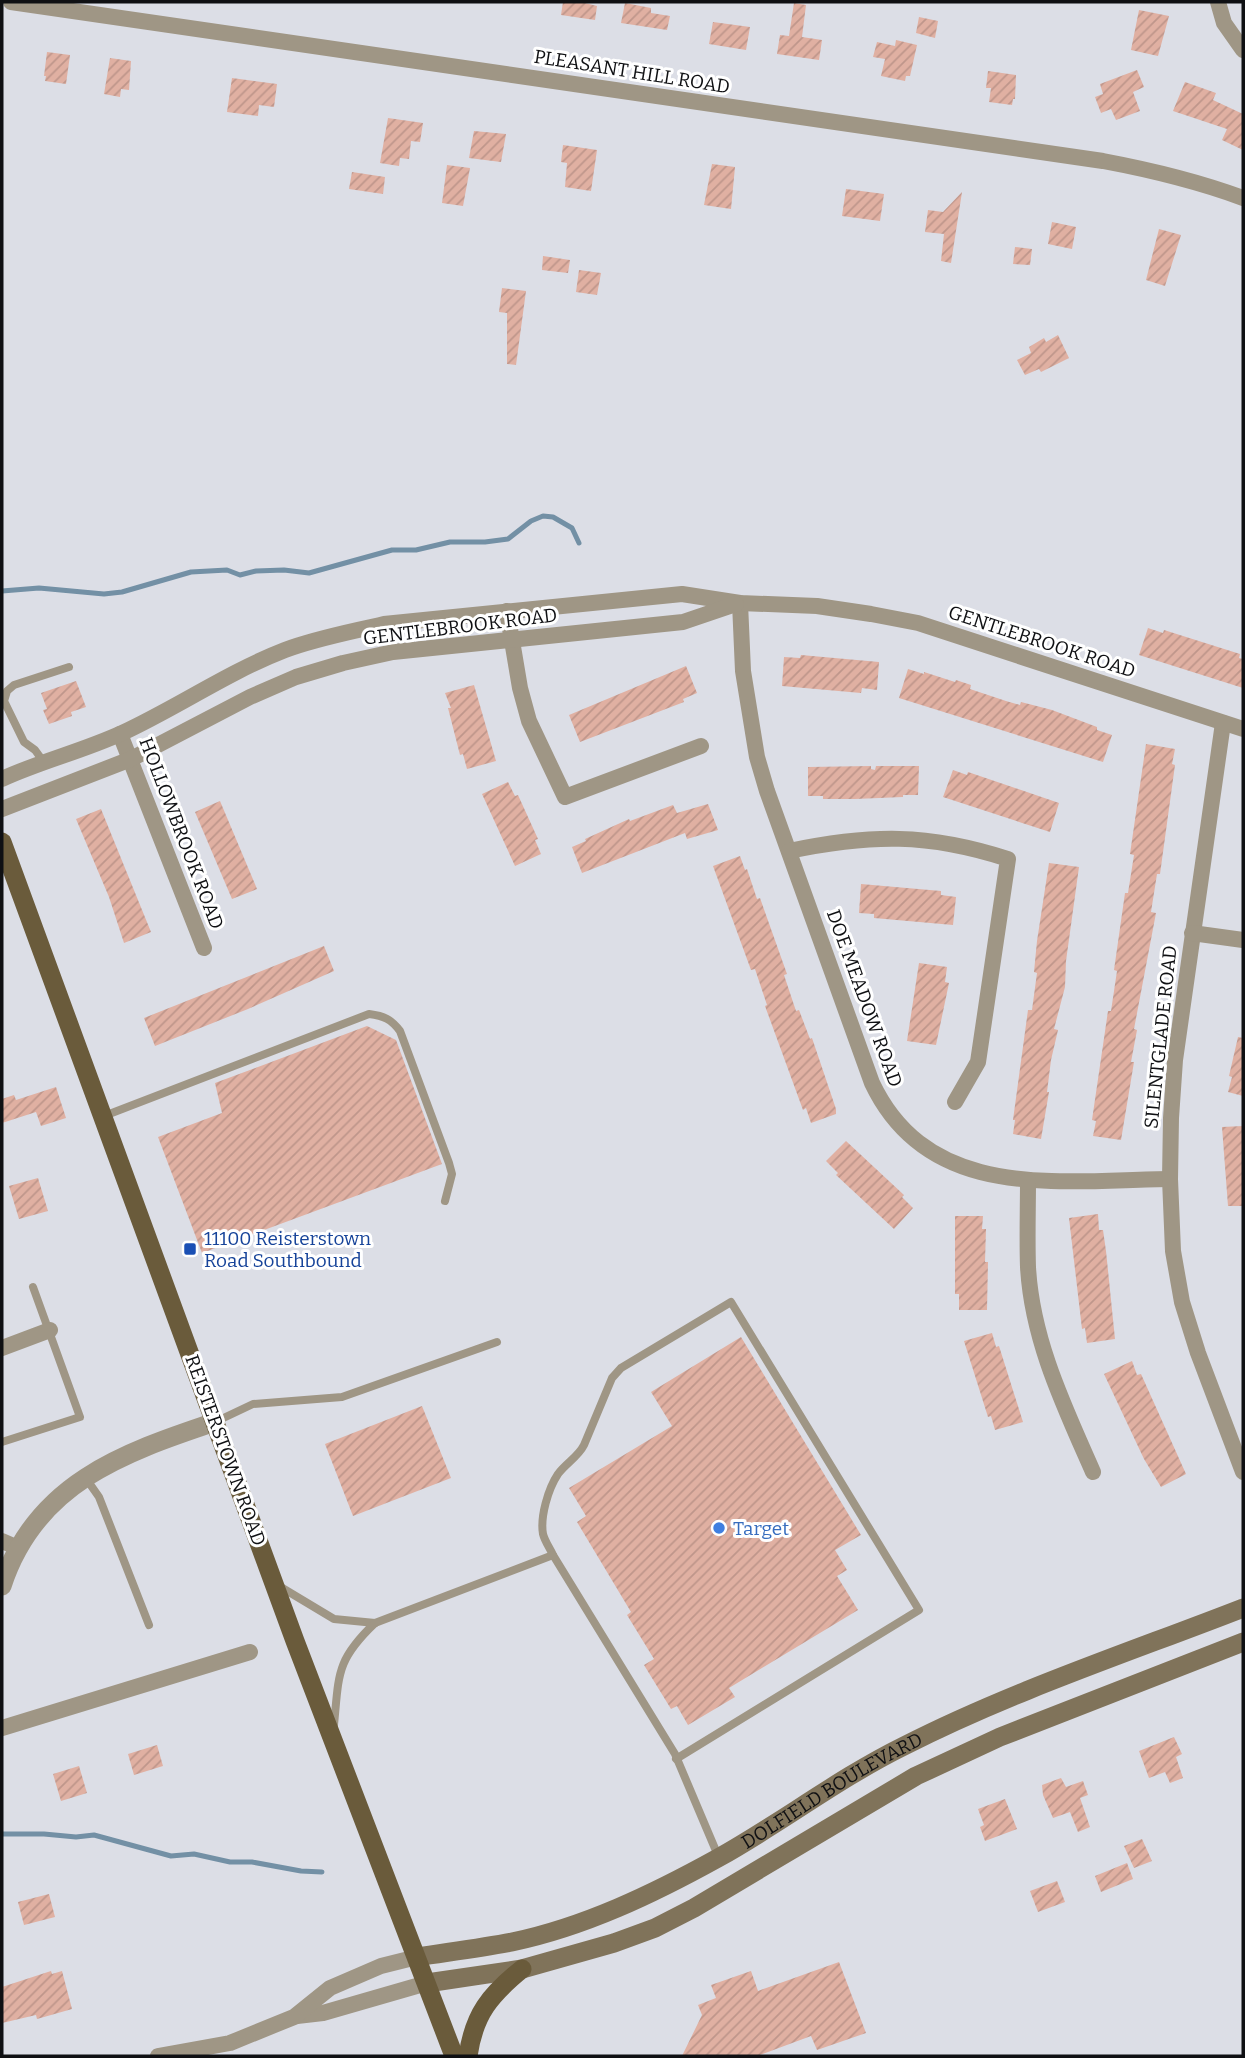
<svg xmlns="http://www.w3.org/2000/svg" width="1245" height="2058" font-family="Bitter,serif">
	<defs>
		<pattern id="building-hatch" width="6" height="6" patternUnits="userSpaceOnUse" patternTransform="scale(1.75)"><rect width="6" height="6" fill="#e0b0a2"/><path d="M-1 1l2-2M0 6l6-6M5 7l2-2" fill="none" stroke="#bf968b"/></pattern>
	</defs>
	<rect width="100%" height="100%" fill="#dcdee6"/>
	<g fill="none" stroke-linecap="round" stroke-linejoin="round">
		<g stroke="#7390a5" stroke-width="5">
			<path d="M2,591L39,588L104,594L122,592L191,572L227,570L240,575L256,571L284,570L309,573L392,550H416L450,542H485L508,539L531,521L543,516L553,517L572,528L579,543"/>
			<path d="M2,1834H44L76,1837L94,1835L171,1856L194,1854L230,1862H252L301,1871L322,1872"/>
		</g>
	</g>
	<g fill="url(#building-hatch)">
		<path d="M563,2H581L597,6L595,20L561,15Z"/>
		<path d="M625,3L651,8V13L670,16L667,30L621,23Z"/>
		<path d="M794,3L806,5L802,37L822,40L819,60L777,54L780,35L789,36Z"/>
		<path d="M1139,10L1169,16L1158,56L1131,50Z"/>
		<path d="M919,17L938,21L935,38L916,33Z"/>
		<path d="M713,22L750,27L746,50L709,44Z"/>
		<path d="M896,40L917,45L910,76H906L905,81L881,76L885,59L873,57L877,42L895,46Z"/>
		<path d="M47,52L70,55L66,84L45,81L46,76H44Z"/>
		<path d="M110,58L131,61L129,90L121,89L120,97L104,94Z"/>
		<path d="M1137,70L1144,87L1133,92L1140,111L1116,120L1111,109L1101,113L1095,97L1103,94L1100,84Z"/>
		<path d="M988,71L1016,75L1015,99H1013L1012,105L989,102L991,88H986Z"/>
		<path d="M232,78L277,84L274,107L259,105L258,116L227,112Z"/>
		<path d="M1185,82L1216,93L1213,100L1243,114V150L1222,140L1227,129L1173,111Z"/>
		<path d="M388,118L423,123L420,142L411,141L409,159L400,158L399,166L380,163Z"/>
		<path d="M474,131L506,134L501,162L469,158Z"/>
		<path d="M563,145L597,150L591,191L565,187L567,163L561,162Z"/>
		<path d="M712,164L735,167L731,209L704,205Z"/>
		<path d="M447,165L470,168L463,206L442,203Z"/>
		<path d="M352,172L385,177L383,194L349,189Z"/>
		<path d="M846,189L884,194L880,221L842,216Z"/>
		<path d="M962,192L951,263L941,261L944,234L925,232L928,210L943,212Z"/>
		<path d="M1052,222L1076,227L1072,249L1048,244Z"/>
		<path d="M1159,229L1181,235L1165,286L1146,280Z"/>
		<path d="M1015,247L1032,249L1030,265L1013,264Z"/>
		<path d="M543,256L570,260L568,273L542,270Z"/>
		<path d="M579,270L601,273L597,295L576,292Z"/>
		<path d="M502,288L526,291L516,365L507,364V313L499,312Z"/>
		<path d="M1058,335L1069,358L1041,372L1039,369L1025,375L1017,360L1031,353L1029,347L1044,338L1046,342Z"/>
		<path d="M1148,628L1163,633L1164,630L1240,654L1239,658L1243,659V688L1139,655Z"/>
		<path d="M801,655L879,662L877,690L862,688L861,693L782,686L784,657L800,658Z"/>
		<path d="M686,666L697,693L683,699L684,702L580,742L569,715Z"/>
		<path d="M908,669L924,674V672L955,682L956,680L971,685L970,689L1006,701L1020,705L1021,702L1052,710L1097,727V730L1112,735L1103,762L899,698Z"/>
		<path d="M76,681L86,707L71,712L72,716L49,724L43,710L47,709L41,693Z"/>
		<path d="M474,685L496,761L467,769L463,754L460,755L448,708H451L445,693Z"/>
		<path d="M1146,744L1175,749L1172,764L1175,765L1160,874H1157L1151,912L1156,913L1134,1029L1137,1030L1131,1062H1134L1121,1140L1093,1136L1096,1121L1092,1120L1108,1011H1111L1117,971L1114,970L1125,893H1128L1134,855L1130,854Z"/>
		<path d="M871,766V769L875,770L876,766H919L918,795H903V797L855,799H823V796H808V767Z"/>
		<path d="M953,770L967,775L968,772L1059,803L1050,832L943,797Z"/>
		<path d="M508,782L515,796L518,795L538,839L535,840L541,854L515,866L482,794Z"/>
		<path d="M220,801L257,889L232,899L195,812Z"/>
		<path d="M708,804L718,830L687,839L685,833L582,873L572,847L586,841L585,839L629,819L630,821L673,805L677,813Z"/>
		<path d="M101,809L151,932L124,943L109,897L76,819Z"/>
		<path d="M740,856L745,870L747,869L757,899L760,898L787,974L784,975L796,1011L799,1010L810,1039L812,1038L836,1109V1114L811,1123L806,1108L803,1110L765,1006L767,1005L755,969L751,970L713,866Z"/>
		<path d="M1049,863L1079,867L1066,961L1065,987L1054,1029L1058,1030L1051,1060L1047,1092H1049L1041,1139L1013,1134L1015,1120H1013L1028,1010H1032L1037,973L1034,972L1037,941Z"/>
		<path d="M861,884L941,891V895L956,897L953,925L874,918V914L859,913Z"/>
		<path d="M324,946L334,971L248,1009L155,1046L144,1018Z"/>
		<path d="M919,963L947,967L945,982L949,983L936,1045L907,1041Z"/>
		<path d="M367,1026L396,1040L442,1164L202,1253L158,1137L222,1113L215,1083Z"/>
		<path d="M1238,1037L1243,1038V1096L1228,1092L1232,1077L1229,1076Z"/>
		<path d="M56,1087L66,1118L41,1126L36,1112L2,1123V1099L14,1095L16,1100Z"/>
		<path d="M1243,1126V1206H1228L1222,1127Z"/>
		<path d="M846,1141L904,1195L902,1197L913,1208L894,1229L836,1175L838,1173L826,1161Z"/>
		<path d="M38,1178L48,1211L19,1219L9,1186Z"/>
		<path d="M1098,1214L1099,1230H1103L1106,1251L1115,1339L1087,1343L1085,1328L1082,1329L1069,1218Z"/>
		<path d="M955,1216H983L982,1229H986L985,1262H988L987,1310H959V1294H955Z"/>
		<path d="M992,1333L996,1347L999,1346L1023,1422L995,1430L991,1416L988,1417L964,1341Z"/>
		<path d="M741,1337L861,1535L835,1550L847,1570L837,1576L858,1610L729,1688L735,1697L688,1725L677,1706L671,1709L644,1665L654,1659L627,1615L631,1612L577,1522L586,1516L569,1488L672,1426L651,1392Z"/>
		<path d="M1132,1361L1137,1375L1141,1374L1186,1474L1161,1487L1144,1459L1104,1374Z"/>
		<path d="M422,1406L451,1478L353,1516L325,1444Z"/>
		<path d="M1174,1737L1182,1754L1176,1757L1183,1778L1170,1783L1165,1772L1149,1778L1139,1751Z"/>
		<path d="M157,1745L163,1766L134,1775L128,1754Z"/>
		<path d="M79,1766L87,1793L61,1801L53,1774Z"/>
		<path d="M1061,1778L1066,1787L1083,1781L1088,1795L1080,1798L1090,1827L1078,1832L1070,1812L1053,1818L1043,1795L1042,1785Z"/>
		<path d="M1005,1799L1017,1829L985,1841L980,1827L984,1825L978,1809Z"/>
		<path d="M1142,1839L1152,1861L1134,1868L1124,1846Z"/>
		<path d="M1127,1863L1133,1879L1101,1892L1095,1876Z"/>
		<path d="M1057,1881L1065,1902L1038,1912L1030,1891Z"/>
		<path d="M49,1894L55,1917L24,1925L18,1902Z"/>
		<path d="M839,1962L866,2033L817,2050L811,2036L757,2056H682L702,2015L698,2005L716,1998L711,1985L751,1971L758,1991Z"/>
		<path d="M51,1971L52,1974L62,1971L72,2009L37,2019L36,2015L2,2023V1987Z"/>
	</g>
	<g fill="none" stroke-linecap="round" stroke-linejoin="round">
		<g stroke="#9f9685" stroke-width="8">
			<path d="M43,761L35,750L24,742L4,701L7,691L14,685L69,667"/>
			<path d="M104,1116L369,1014C384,1016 391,1019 400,1031L449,1163L452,1174L445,1201"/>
			<path d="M215,1422L253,1404L342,1397L497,1342"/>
			<path d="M2,1442L80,1417L33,1287"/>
			<path d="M85,1477L99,1497L149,1625"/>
			<path d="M553,1555C550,1548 545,1542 543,1534C540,1517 548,1489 558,1474C566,1463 578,1457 584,1445L612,1378L621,1368L731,1302L919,1610L676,1759"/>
			<path d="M279,1586L334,1619L375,1623"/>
			<path d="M334,1725C339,1674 336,1660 375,1623L553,1555L675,1754L719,1858"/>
		</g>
		<g stroke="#9f9685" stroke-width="16">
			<path d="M11,2L1103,161C1151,170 1197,181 1243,198"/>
			<path d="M1218,2L1224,23L1243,50"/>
			<path d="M740,603L743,671L757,757L767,791L872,1083C929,1203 1060,1180 1170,1179"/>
			<path d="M507,611L520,688L529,721L565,797L701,746"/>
			<path d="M1223,723L1175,1060L1171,1118L1170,1179L1173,1251L1182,1302L1198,1353L1243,1472"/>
			<path d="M120,734L204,948"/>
			<path d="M2,779C41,761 83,751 122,733C178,707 228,672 285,650C317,638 351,632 384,624L682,594L740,603L817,606L871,614L918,623L1243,729"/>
			<path d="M2,809L131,759L250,697L296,677L343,663L393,652L683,622L736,604"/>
			<path d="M789,851C871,834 928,833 1008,859L978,1062L955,1102"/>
			<path d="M1192,933L1243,940"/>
			<path d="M1028,1180C1028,1209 1027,1238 1028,1267C1032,1340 1064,1406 1093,1472"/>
			<path d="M2,1348L50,1330"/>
			<path d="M2,1541L18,1548"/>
			<path d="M2,1728L250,1652"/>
			<path d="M297,2016L323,2013L427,1983"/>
			<path d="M158,2056L230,2043L294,2017L330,1988L381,1966L417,1957"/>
		</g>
		<path stroke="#9f9685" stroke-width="19" d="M2,1586C35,1484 122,1453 215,1422"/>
		<g stroke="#80735a" stroke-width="19">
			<path id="s1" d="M417,1957C449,1952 481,1948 512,1942C584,1927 653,1894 718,1858C781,1823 839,1778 904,1746C1012,1691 1130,1652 1243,1608"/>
			<path d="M427,1983L522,1969L614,1943L655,1928L694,1908L916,1776L1000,1737L1243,1642"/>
		</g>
		<g stroke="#6a5b3b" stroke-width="19">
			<path d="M2,842L295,1641L454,2056"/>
			<path d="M468,2056C474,2014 490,1995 522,1969"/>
		</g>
	</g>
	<rect fill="#1a4fb4" stroke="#fff" stroke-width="2.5" x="183" y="1242" width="14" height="14" rx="3.5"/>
	<circle fill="#3f7fe0" stroke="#fff" stroke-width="2.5" cx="719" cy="1528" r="7"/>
	<g text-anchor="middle" stroke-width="6" stroke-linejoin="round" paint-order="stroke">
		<g font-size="19" fill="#0f1013" stroke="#fff">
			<text transform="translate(632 71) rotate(9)" y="7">PLEASANT HILL ROAD</text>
			<text transform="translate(460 626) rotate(-7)" y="7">GENTLEBROOK ROAD</text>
			<text transform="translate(1042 641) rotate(18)" y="7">GENTLEBROOK ROAD</text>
			<text transform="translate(182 833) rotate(69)" y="7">HOLLOWBROOK ROAD</text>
			<text transform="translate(865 998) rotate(70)" y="7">DOE MEADOW ROAD</text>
			<text transform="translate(1160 1037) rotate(-84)" y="7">SILENTGLADE ROAD</text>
			<text transform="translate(226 1450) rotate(70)" y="7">REISTERSTOWN ROAD</text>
			<text dy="7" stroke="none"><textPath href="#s1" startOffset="452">DOLFIELD BOULEVARD</textPath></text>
		</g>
		<g font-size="19" fill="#164399" stroke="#fff" text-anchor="start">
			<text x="204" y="1245">11100 Reisterstown<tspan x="204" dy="22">Road Southbound</tspan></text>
		</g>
		<g font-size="19" fill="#366cbe" stroke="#fff" text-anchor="start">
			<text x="733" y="1535">Target</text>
		</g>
	</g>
	<rect width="1245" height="2058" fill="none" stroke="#0f1013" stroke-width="7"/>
</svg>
